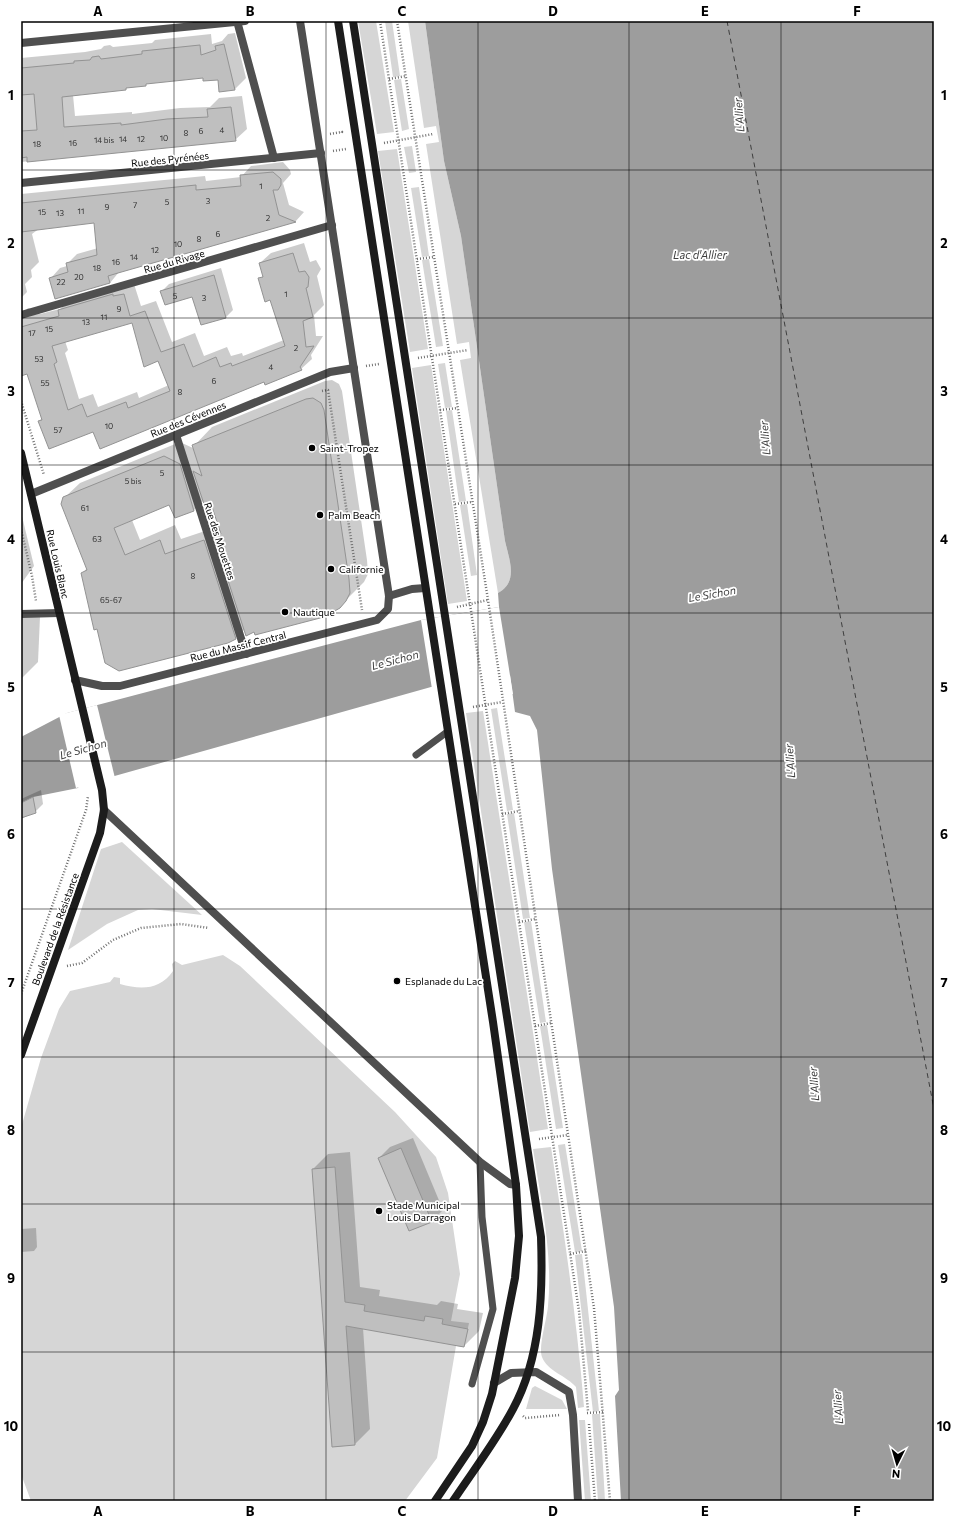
<svg xmlns="http://www.w3.org/2000/svg" width="955" height="1522" font-family="Commissioner,sans-serif">
	<rect width="100%" height="100%" fill="#fff"/>
	<g fill="#d6d6d6">
		<path d="M358,21H376L394,132L377,134Z"/>
		<path d="M385,21H392L400,76L393,77Z"/>
		<path d="M408,21H425L444,161L461,236L505,541C509,559 519,582 498,593L460,360L471,358L469,342L457,344L426,144L439,142L436,126L424,128Z"/>
		<path d="M401,79L409,129L402,131L394,80Z"/>
		<path d="M412,146L416,172L409,173L404,147Z"/>
		<path d="M397,149L428,349L410,352L378,151Z"/>
		<path d="M419,187L429,256L422,257L411,188Z"/>
		<path d="M429,259L443,346L436,347L422,260Z"/>
		<path d="M445,363L452,407L445,408L438,364Z"/>
		<path d="M431,365L467,601L448,604L412,368Z"/>
		<path d="M452,410L466,501L459,502L446,411Z"/>
		<path d="M467,504L477,575L471,576L460,505Z"/>
		<path d="M497,708L513,810L507,811L491,709Z"/>
		<path d="M483,711L548,1129L530,1132L466,713Z"/>
		<path d="M514,813L530,918L523,919L507,814Z"/>
		<path d="M122,842L202,915L152,909L138,910L107,924L68,950L101,849Z"/>
		<path d="M531,921L546,1022L540,1023L524,922Z"/>
		<path d="M223,955L240,966L395,1112L436,1157L448,1193L460,1274L451,1321L469,1323L464,1347L456,1346L437,1458L405,1501H31L21,1474V1128L41,1058L59,1009L70,991L110,982L114,977L120,978V984C141,990 160,990 173,971L172,964L175,961L182,965Z"/>
		<path d="M547,1025L563,1128L556,1129L540,1026Z"/>
		<path d="M565,1144L582,1251L575,1252L558,1145Z"/>
		<path d="M551,1147C564,1233 577,1320 584,1407L578,1408L576,1387C567,1376 547,1371 542,1357C538,1347 547,1319 548,1306C553,1254 541,1201 533,1149Z"/>
		<path d="M582,1254L599,1411L593,1412L575,1255Z"/>
		<path d="M535,1386L562,1400L567,1409H526L532,1388Z"/>
		<path d="M592,1414H600L605,1501H598Z"/>
		<path d="M579,1420H585L591,1501H585Z"/>
	</g>
	<path fill="#9d9d9d" d="M425,21H934V1501H621L615,1396L619,1390L614,1307L552,869L537,730L530,716L515,712L510,675L431,687L79,786L78,788L33,797L21,803V737L67,713L421,620L499,607L498,593C519,582 509,559 505,541L461,236L444,161Z"/>
	<g fill="#fff">
		<path d="M499,607L513,694H511L508,677L432,689L421,620Z"/>
		<path d="M97,705L115,778L76,788L59,715Z"/>
	</g>
	<g fill="#0003" fill-rule="evenodd">
		<path d="M235,33L246,78L234,90L219,79L204,77L148,83L145,85L128,87L126,89L73,95L75,116L132,112V114L180,108L210,107L219,98L242,96L247,129L235,140L21,162V58L85,52L101,49L104,46L110,45L113,47L152,43L155,40L211,34L212,44L222,41L228,34Z"/>
		<path d="M283,162L290,170L291,174L283,183L289,205L304,212L295,222L119,272L110,283L51,278L60,268L67,266V264L77,254L98,248L95,222L40,228L32,234L39,262L31,270L32,277L25,284L27,292L21,298V194L205,176L206,181L241,177L251,166Z"/>
		<path d="M304,243L310,262L316,260L321,269L317,276L324,305L314,315L316,336H323L311,355L312,359L301,369L94,431L39,421L42,418L28,372L21,375V315L28,308L39,312L40,314L60,309L70,300L134,284L141,306L156,301L172,342L195,333L204,356L227,347L231,356L242,353L243,356L284,340L271,299L260,279L264,275L260,263L271,253ZM132,322L159,360L169,385L139,398L137,392L98,407L93,394L79,399L65,353L68,350L65,341Z"/>
		<path d="M221,268L233,310L226,317L201,324L193,296L161,292L169,284Z"/>
		<path d="M332,380L339,384L342,391L367,560L368,574L364,582L339,607L255,631L245,629L235,639L82,574L87,568L64,498L80,483L180,442L195,449L194,446L212,427L325,381ZM204,500L212,503L220,526L181,539L175,525L140,540L132,520L170,504L176,517L194,510Z"/>
		<path d="M21,512L34,566L21,584Z"/>
		<path d="M21,612L40,617L38,662L21,679Z"/>
		<path d="M41,790L43,804L35,812L21,819V799Z"/>
		<path d="M413,1138L443,1210L432,1221L410,1230L379,1158L390,1147Z"/>
		<path d="M350,1152L360,1287L380,1290L379,1296L437,1305L441,1301L458,1304L457,1309L483,1313L479,1331L464,1346L363,1328L370,1429L355,1444L313,1169L328,1154Z"/>
		<path d="M36,1228L37,1247L34,1251L21,1252V1229Z"/>
	</g>
	<g fill="none" stroke-linecap="round" stroke-linejoin="round">
		<path stroke="#3e3e3e" stroke-width="1" stroke-dasharray="5 4" stroke-linecap="butt" d="M727,21L934,1109"/>
	</g>
	<g fill="#bfbfbf" stroke="#939393" fill-rule="evenodd">
		<path d="M224,44L235,90L219,92L218,80L203,81V78L146,84V86L126,88V90L62,97L64,127L121,123V125L167,119L208,117L207,109L231,107L236,141L27,162V157L21,158V131L37,130L34,94L21,95V68L74,63V61L90,60L92,57L99,56L101,59L142,54V51L200,45L201,55L216,50L215,46Z"/>
		<path d="M273,172L281,179V185L278,190H273L279,215L296,222L118,273L108,276L110,283L55,299L49,278L68,272L66,263L97,255L94,223L21,232V203L196,185V190L241,186L240,175Z"/>
		<path d="M293,253L299,272L305,271L309,277L308,287L306,288L313,317L303,321L306,347L314,346L300,367L302,370L265,385L264,382L100,449L93,432L49,449L38,421L42,420L27,374L21,376V327L59,316L58,310L113,294V296L124,294L130,316L145,311L161,352L184,344L193,367L216,357L220,367L231,363L232,366L285,346L270,300L265,302L258,278L263,277L259,263ZM132,323L144,367L158,361L170,391L128,408L126,402L87,417L82,404L68,410L54,364L57,362L52,346Z"/>
		<path d="M214,275L226,318L201,325L192,297L165,305L160,291Z"/>
		<path d="M313,398L321,403L324,410L349,579L350,593L346,601L340,608L324,617L255,635L254,632L246,636L214,537L221,534L211,504L205,507L193,471L202,476L192,445L306,399Z"/>
		<path d="M164,456L180,464L194,511L175,518L169,505L114,528L125,555L160,540L165,554L204,540L236,639L228,643L119,671L105,663L97,629L94,630L81,573L87,570L61,504L63,497Z"/>
		<path d="M33,797L36,813L21,818V803Z"/>
		<path d="M401,1148L432,1222L409,1231L378,1158Z"/>
		<path d="M335,1167L345,1302L365,1305L364,1311L424,1321L425,1316L443,1319L442,1324L468,1329L464,1347L346,1326L355,1445L332,1447L312,1169Z"/>
	</g>
	<g fill="none" stroke-linecap="round" stroke-linejoin="round">
		<g stroke="#717171" stroke-width="2.5" stroke-dasharray="1 2" stroke-linecap="butt">
			<path d="M380,21L579,1311L588,1411"/>
			<path d="M397,21L488,600L594,1308L610,1501"/>
			<path d="M389,79L406,76"/>
			<path d="M330,134L342,132L341,131"/>
			<path d="M384,143L433,134"/>
			<path d="M333,151L346,149"/>
			<path d="M417,259L434,257"/>
			<path d="M418,358L468,350"/>
			<path d="M366,366L379,364"/>
			<path d="M322,391L328,390L362,610"/>
			<path d="M21,401L44,475"/>
			<path d="M440,410L458,408"/>
			<path d="M455,504L472,502"/>
			<path d="M21,529L32,576L36,601"/>
			<path d="M457,607L488,600"/>
			<path d="M473,707L502,702"/>
			<path d="M502,814L519,811"/>
			<path d="M519,922L535,919"/>
			<path d="M67,966L82,963L113,940L141,928L181,924L209,928"/>
			<path d="M21,994L86,810L88,796"/>
			<path d="M535,1026L551,1023"/>
			<path d="M539,1139L568,1135"/>
			<path d="M570,1254L586,1251"/>
			<path d="M587,1413L604,1412"/>
			<path d="M523,1416L525,1418L560,1415"/>
			<path d="M589,1424L595,1501"/>
		</g>
		<g stroke="#4f4f4f" stroke-width="7">
			<path d="M416,755L447,732"/>
			<path d="M472,1384L493,1309L482,1217L480,1162"/>
		</g>
		<g stroke="#4f4f4f" stroke-width="8">
			<path d="M237,21L274,158"/>
			<path d="M21,43L245,21"/>
			<path d="M21,183L321,153"/>
			<path d="M21,315L332,225"/>
			<path d="M176,435L246,654"/>
			<path d="M31,494L330,372L354,368"/>
			<path d="M389,596L412,589L425,588"/>
			<path d="M21,614L59,613"/>
			<path d="M75,680L102,686H120L377,620L388,609L389,596L300,21"/>
			<path d="M104,810L480,1162L510,1184L516,1185"/>
			<path d="M494,1383L511,1373L536,1372L569,1392L573,1415L578,1501"/>
		</g>
		<g stroke="#1c1c1c" stroke-width="8">
			<path d="M338,21L493,1022L516,1185L519,1236L515,1278L492,1394L483,1422L472,1446L435,1501"/>
			<path d="M353,21L541,1237C543,1294 541,1357 513,1409C496,1441 473,1471 453,1501"/>
			<path d="M21,453L102,790L104,810L100,833L21,1055"/>
		</g>
	</g>
	<path fill="none" stroke="#000" stroke-width="1" stroke-opacity="0.55" d="M174,21V1501M326,21V1501M478,21V1501M629,21V1501M781,21V1501M21,170H934M21,318H934M21,465H934M21,613H934M21,761H934M21,909H934M21,1057H934M21,1204H934M21,1352H934"/>
	<g fill="#000" stroke="#fff" stroke-width="1.5">
		<circle cx="312" cy="448" r="4"/>
		<circle cx="320" cy="515" r="4"/>
		<circle cx="331" cy="569" r="4"/>
		<circle cx="285" cy="612" r="4"/>
		<circle cx="397" cy="981" r="4"/>
		<circle cx="379" cy="1211" r="4"/>
	</g>
	<g text-anchor="middle" stroke-width="3.5" stroke-linejoin="round" paint-order="stroke">
		<g font-size="8" fill="#303030">
			<text x="222" y="133">4</text>
			<text x="201" y="134">6</text>
			<text x="186" y="136">8</text>
			<text x="164" y="141">10</text>
			<text x="123" y="142">14</text>
			<text x="141" y="142">12</text>
			<text x="104" y="143">14 bis</text>
			<text x="73" y="146">16</text>
			<text x="37" y="147">18</text>
			<text x="261" y="189">1</text>
			<text x="208" y="204">3</text>
			<text x="167" y="205">5</text>
			<text x="135" y="208">7</text>
			<text x="107" y="210">9</text>
			<text x="81" y="214">11</text>
			<text x="42" y="215">15</text>
			<text x="60" y="216">13</text>
			<text x="268" y="221">2</text>
			<text x="218" y="237">6</text>
			<text x="199" y="242">8</text>
			<text x="178" y="247">10</text>
			<text x="155" y="253">12</text>
			<text x="134" y="260">14</text>
			<text x="116" y="265">16</text>
			<text x="97" y="271">18</text>
			<text x="79" y="280">20</text>
			<text x="61" y="285">22</text>
			<text x="286" y="297">1</text>
			<text x="175" y="299">5</text>
			<text x="204" y="301">3</text>
			<text x="119" y="312">9</text>
			<text x="104" y="320">11</text>
			<text x="86" y="325">13</text>
			<text x="49" y="332">15</text>
			<text x="32" y="336">17</text>
			<text x="296" y="351">2</text>
			<text x="39" y="362">53</text>
			<text x="271" y="370">4</text>
			<text x="214" y="384">6</text>
			<text x="45" y="386">55</text>
			<text x="180" y="395">8</text>
			<text x="109" y="429">10</text>
			<text x="58" y="433">57</text>
			<text x="162" y="476">5</text>
			<text x="133" y="484">5 bis</text>
			<text x="85" y="511">61</text>
			<text x="97" y="542">63</text>
			<text x="193" y="579">8</text>
			<text x="111" y="603">65-67</text>
		</g>
		<g font-size="10" fill="#000" stroke="#fff">
			<text transform="translate(170 159) rotate(-6)" y="4">Rue des Pyrénées</text>
			<text transform="translate(174 261) rotate(-16)" y="4">Rue du Rivage</text>
			<text transform="translate(188 419) rotate(-22)" y="4">Rue des Cévennes</text>
			<text transform="translate(220 541) rotate(72)" y="4">Rue des Mouettes</text>
			<text transform="translate(58 564) rotate(77)" y="4">Rue Louis Blanc</text>
			<text transform="translate(238 646) rotate(-14)" y="4">Rue du Massif Central</text>
			<text transform="translate(55 929) rotate(-70)" y="4">Boulevard de la Résistance</text>
		</g>
		<g font-size="10" fill="#000" stroke="#fff" text-anchor="start">
			<text x="320" y="452">Saint-Tropez</text>
			<text x="328" y="519">Palm Beach</text>
			<text x="339" y="573">Californie</text>
			<text x="293" y="616">Nautique</text>
			<text x="405" y="985">Esplanade du Lac</text>
			<text x="387" y="1209">Stade Municipal<tspan x="387" dy="12">Louis Darragon</tspan></text>
		</g>
		<g font-size="11" font-style="italic" fill="#3e3e3e" stroke="#fff">
			<text transform="translate(739 115) rotate(-95)" y="4">L'Allier</text>
			<text x="700" y="259">Lac d'Allier</text>
			<text transform="translate(765 438) rotate(-95)" y="4">L'Allier</text>
			<text transform="translate(712 594) rotate(-10)" y="4">Le Sichon</text>
			<text transform="translate(395 660) rotate(-15)" y="4">Le Sichon</text>
			<text transform="translate(83 749) rotate(-16)" y="4">Le Sichon</text>
			<text transform="translate(790 761) rotate(-94)" y="4">L'Allier</text>
			<text transform="translate(814 1084) rotate(-94)" y="4">L'Allier</text>
			<text transform="translate(838 1407) rotate(-94)" y="4">L'Allier</text>
		</g>
	</g>
	<rect width="955" height="1522" fill="none" stroke="#ffffff" stroke-width="44"/>
	<g transform="translate(897 1464) rotate(185)" stroke="#ffffff" stroke-width="3" paint-order="stroke">
	<path d="M0-3L7 15L0 10L-7 15Z" fill="#000000"/>
	<text y="-6" font-size="11" font-weight="bold" text-anchor="middle" fill="#000000">N</text>
	</g>
	<rect x="22" y="22" width="911" height="1478" fill="none" stroke="#000" stroke-width="1.5"/>
	<g font-size="13" text-anchor="middle" font-weight="bold" fill="#000">
		<text x="98" y="16">A</text>
		<text x="250" y="16">B</text>
		<text x="402" y="16">C</text>
		<text x="553" y="16">D</text>
		<text x="705" y="16">E</text>
		<text x="857" y="16">F</text>
		<text x="11" y="100">1</text>
		<text x="944" y="100">1</text>
		<text x="11" y="248">2</text>
		<text x="944" y="248">2</text>
		<text x="11" y="396">3</text>
		<text x="944" y="396">3</text>
		<text x="11" y="544">4</text>
		<text x="944" y="544">4</text>
		<text x="11" y="692">5</text>
		<text x="944" y="692">5</text>
		<text x="11" y="839">6</text>
		<text x="944" y="839">6</text>
		<text x="11" y="987">7</text>
		<text x="944" y="987">7</text>
		<text x="11" y="1135">8</text>
		<text x="944" y="1135">8</text>
		<text x="11" y="1283">9</text>
		<text x="944" y="1283">9</text>
		<text x="11" y="1431">10</text>
		<text x="944" y="1431">10</text>
		<text x="98" y="1516">A</text>
		<text x="250" y="1516">B</text>
		<text x="402" y="1516">C</text>
		<text x="553" y="1516">D</text>
		<text x="705" y="1516">E</text>
		<text x="857" y="1516">F</text>
	</g>
</svg>
